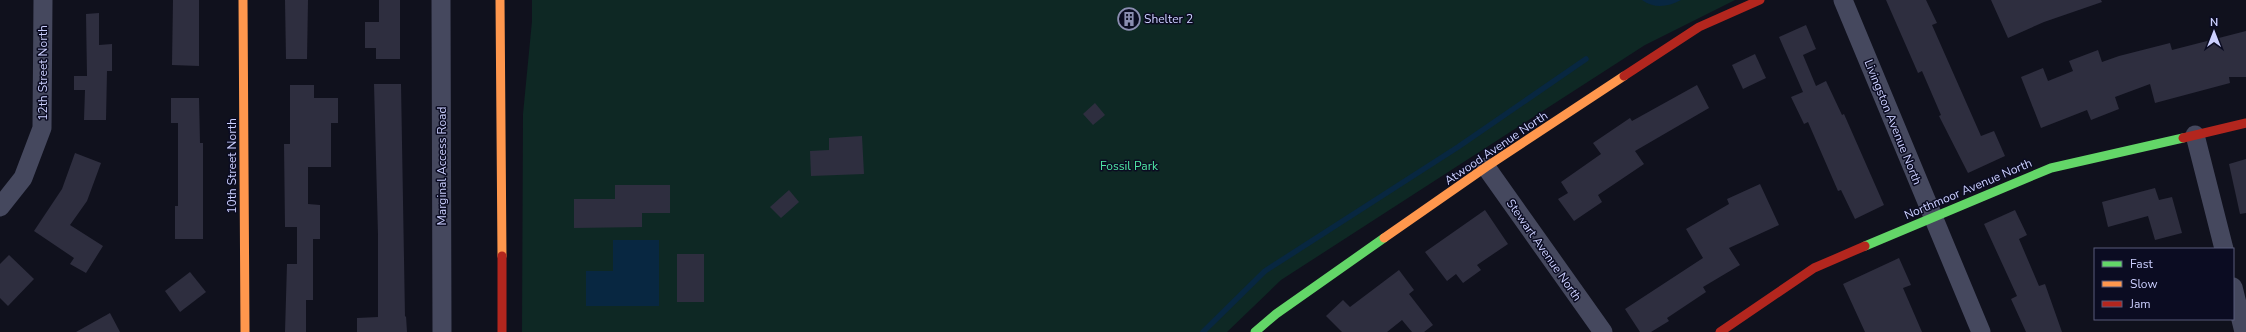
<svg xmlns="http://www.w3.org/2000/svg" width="2246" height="332" font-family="'Nunito Sans',sans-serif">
	<rect width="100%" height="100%" fill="#10111d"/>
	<path fill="#0e2824" d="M532,0H1735L1645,45L1281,280L1227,332H522L523,114L532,21Z"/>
	<g fill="#082741">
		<path d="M1642,0H1681C1668,7 1654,9 1642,0Z"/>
		<path d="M613,240H659V306H586V271H613Z"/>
	</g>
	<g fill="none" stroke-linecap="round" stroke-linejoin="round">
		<path stroke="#082741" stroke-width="5.5" d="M1203,332L1265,271L1458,147L1586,59"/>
	</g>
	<g fill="#2e2e3f">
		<path d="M173,0H199V66L172,65Z"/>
		<path d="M285,0H308L307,59H286Z"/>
		<path d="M379,0H400V59H376V48H365V22H379Z"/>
		<path d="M1886,0H1926L1937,23L1932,25L1981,136L1994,131L2005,156L1968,173L1939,116L1941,115L1922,71L1918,73Z"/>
		<path d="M1991,0H2101L2102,2L2044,22L2008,38Z"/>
		<path d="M99,13V45L112,44V71H107L106,120H84L85,90H74V76H87L86,14Z"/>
		<path d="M1806,25L1816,49L1803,55L1816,86L1826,81L1842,115L1844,114L1884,205L1855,219L1841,190L1838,191L1808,122L1804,124L1791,97L1803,92L1779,37Z"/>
		<path d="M2246,31V77H2229L2230,83L2155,103L2150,84L2115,97L2119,109L2091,120L2087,110L2041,128L2021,77L2043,68L2048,81L2073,71L2069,61L2098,50L2102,62L2119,56L2170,43L2172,50Z"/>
		<path d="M1755,54L1766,78L1743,89L1732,65Z"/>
		<path d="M374,84H401L405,317L406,316L407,332H357V318L378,317V235Z"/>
		<path d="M290,85H314V98H338V123H331V167H308V204L320,205V239H313V300H306V332H285L287,264H297V227H285L284,144H290Z"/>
		<path d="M1697,85L1709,108L1635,151L1644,164L1598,195L1602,202L1574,221L1558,199L1568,193L1561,182L1601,154L1593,143L1630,118L1632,121Z"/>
		<path d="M171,98H199L200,143H203V239H175V206H178V123H171Z"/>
		<path d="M1095,103L1105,115L1093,125L1083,114Z"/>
		<path d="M862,136L864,174L811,176L810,151L829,150V138Z"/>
		<path d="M75,153L101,163L87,201L70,225L103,246L86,273L70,264L74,258L34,231L62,189Z"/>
		<path d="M2246,159V213L2240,214L2229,164Z"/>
		<path d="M1760,184L1779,225L1729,248L1740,265L1703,287L1706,292L1667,318L1669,321L1651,332H1640L1625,309L1703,258L1686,229L1729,204L1727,199Z"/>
		<path d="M615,185H670V213H642V227L574,228V199H615Z"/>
		<path d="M2155,188L2159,200L2172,197L2182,233L2155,240L2148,216L2108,227L2102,202Z"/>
		<path d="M789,190L799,202L781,218L770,207Z"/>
		<path d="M1485,210L1508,244L1477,265L1481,270L1463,283L1456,274L1447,281L1425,252Z"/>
		<path d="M2015,210L2027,235L2019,239L2039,286L2045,284L2062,332H2026L2011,299L2017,296L1984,224Z"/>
		<rect x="677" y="254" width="27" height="48"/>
		<path d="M9,255L34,279L8,306L0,298V264Z"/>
		<path d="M1899,258L1911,285L1903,288L1922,332H1865L1843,284Z"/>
		<path d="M1399,270L1414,290L1409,294L1433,325L1424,332H1412L1402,320L1387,332H1342L1326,316L1343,300L1350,307Z"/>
		<path d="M190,272L206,292L180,312L165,291Z"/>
		<path d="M110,313L120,332H76Z"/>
	</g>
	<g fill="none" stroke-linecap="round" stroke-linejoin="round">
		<g stroke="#45485e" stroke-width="19">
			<path d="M441,0L442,332"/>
			<path d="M1843,0L1981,332"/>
			<path d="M2195,135L2224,249"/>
			<path d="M1486,167L1603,332"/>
			<path d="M0,207L23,178L42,128L43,0"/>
			<path d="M2233,287L2244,332"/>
		</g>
		<g stroke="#63d668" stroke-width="9">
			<path d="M1865,246L2051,168L2183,138"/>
			<path d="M1255,332L1276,314L1384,238"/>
		</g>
		<g stroke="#ff974d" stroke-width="9">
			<path d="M243,0L245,332"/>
			<path d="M500,0L502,256"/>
			<path d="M1384,238L1486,167L1624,76"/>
		</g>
		<g stroke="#b3261e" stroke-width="9">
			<path d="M1624,76L1699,27L1760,0"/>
			<path d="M2183,138L2246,123"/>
			<path d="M502,256V332"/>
			<path d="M1720,332L1814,268L1865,246"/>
		</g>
	</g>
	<defs>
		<g id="building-ring" transform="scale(1.15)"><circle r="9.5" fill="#0b0c22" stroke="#8a8db0" stroke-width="1.5"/><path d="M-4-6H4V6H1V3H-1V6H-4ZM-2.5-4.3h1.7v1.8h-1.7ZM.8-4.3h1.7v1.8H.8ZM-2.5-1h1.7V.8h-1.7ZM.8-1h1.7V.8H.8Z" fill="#8a8db0"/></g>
	</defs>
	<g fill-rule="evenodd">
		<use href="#building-ring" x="1129" y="19"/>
	</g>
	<g text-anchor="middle" stroke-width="3" stroke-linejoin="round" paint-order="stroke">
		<g font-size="12" fill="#ccd0ff" stroke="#0b0c22" text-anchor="start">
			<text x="1144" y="23">Shelter 2</text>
		</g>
		<g font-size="12" fill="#ccd0ff" stroke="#0b0c22">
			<text transform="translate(43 73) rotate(-90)" y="4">12th Street North</text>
			<text transform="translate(1893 122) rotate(68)" y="4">Livingston Avenue North</text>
			<text transform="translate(1496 148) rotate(-34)" y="4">Atwood Avenue North</text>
			<text transform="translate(232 166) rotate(-90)" y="4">10th Street North</text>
			<text transform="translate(442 166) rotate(-90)" y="4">Marginal Access Road</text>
			<text transform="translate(1968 189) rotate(-23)" y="4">Northmoor Avenue North</text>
			<text transform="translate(1544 250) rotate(55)" y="4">Stewart Avenue North</text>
		</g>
		<g font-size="12" fill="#4fe8a5" stroke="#0b0c22">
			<text x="1129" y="170">Fossil Park</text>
		</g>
	</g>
	<rect x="2094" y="248" width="140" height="72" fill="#0b0c22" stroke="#585a7a"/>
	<rect x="2102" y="261" width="20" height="6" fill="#63d668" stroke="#585a7a"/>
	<text x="2130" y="268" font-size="12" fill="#ccd0ff">Fast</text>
	<rect x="2102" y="281" width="20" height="6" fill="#ff974d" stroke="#585a7a"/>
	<text x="2130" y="288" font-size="12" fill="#ccd0ff">Slow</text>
	<rect x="2102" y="301" width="20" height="6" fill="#b3261e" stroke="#585a7a"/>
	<text x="2130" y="308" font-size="12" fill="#ccd0ff">Jam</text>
	<g transform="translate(2214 32)" stroke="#0b0c22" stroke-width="3" paint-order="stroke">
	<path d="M0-3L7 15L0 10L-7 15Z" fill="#ccd0ff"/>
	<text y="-6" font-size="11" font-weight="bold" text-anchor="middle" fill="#ccd0ff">N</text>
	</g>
</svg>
